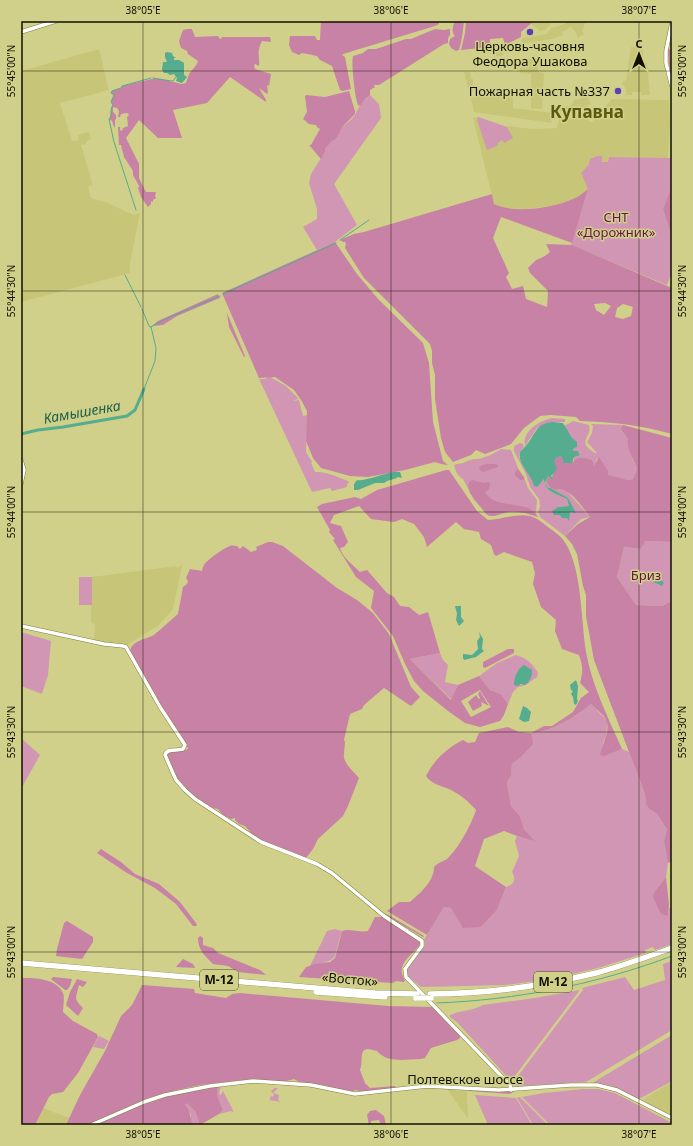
<svg xmlns="http://www.w3.org/2000/svg" width="693" height="1146" font-family="'Noto Sans',sans-serif">
	<rect width="100%" height="100%" fill="#d0d08a"/>
	<g fill="#c7c678">
		<path d="M534,21H551L552,22L545,30L540,31L531,24Z"/>
		<path d="M567,21H586L582,30L584,34L578,38L575,31L570,26L568,29L562,32L563,35L552,39L526,43V45L522,43L521,40L523,38L547,34L551,28L565,24Z"/>
		<path d="M505,45V50L502,56H496V49L499,46Z"/>
		<path d="M631,47L643,48V62L647,63L650,95H641V92H632V95H626V89L622,83L626,80Z"/>
		<path d="M99,49L109,90L60,103L72,141L79,140L78,135L89,132L91,138L89,140L86,142V144L81,145L93,185L88,187L91,198L106,202L133,215L140,213L130,263V273L21,302V71Z"/>
		<path d="M523,58L538,59V72L544,73L542,109L531,108V74L519,73Z"/>
		<path d="M464,72H470L471,79H473V91H469Z"/>
		<path d="M490,95L513,96V108L552,113L554,116H553L551,123L474,112L471,98Z"/>
		<path d="M587,97L591,103L586,108L556,112L555,111V108L571,106L574,100Z"/>
		<path d="M612,99L669,100L670,124L668,158L609,157V162H602L589,164L581,173L588,189L574,199L552,206L525,209L503,208L494,204L473,118L478,117L507,127V126L532,129L557,128L559,118H588L589,122H592Z"/>
		<path d="M182,565L173,609L158,626L127,645L96,642L94,638L95,624L91,623L92,577L176,566L177,568Z"/>
		<path d="M672,1082V1116L642,1100Z"/>
		<path d="M447,1089L467,1091L468,1119Z"/>
		<path d="M43,1108L69,1118L66,1125H35Z"/>
	</g>
	<g fill="#d196b3" fill-rule="evenodd">
		<path d="M370,95L379,104L381,118L334,184L357,225L335,242L317,250L303,227L317,219V209L309,183L311,174L326,150L325,149L332,141L335,140C337,136 340,131 343,127C347,122 352,120 355,115C358,108 363,100 370,95Z"/>
		<path d="M478,117L507,127L513,138L504,143L502,140L498,143L497,146L487,150L477,120Z"/>
		<path d="M597,156H602V162H608L609,157L672,158V185L663,209L672,238V272L667,285L571,245L588,189L581,173L589,164L590,159Z"/>
		<path d="M268,376L273,377L272,378L286,386L297,397L298,399L292,401L299,400L303,416L307,415L306,452L312,462L311,463L315,472C326,471 338,477 348,481L349,483L347,484V487L332,491L330,488L312,492L259,379H266Z"/>
		<path d="M552,418L565,419V422H558L537,428L525,446C522,431 539,421 552,418Z"/>
		<path d="M573,421L589,425C593,437 575,441 595,453H597L587,442L592,433L593,426L591,424L623,425L620,428L621,431L628,439L632,458L637,469L633,479L628,480L608,476L597,458L595,466L576,459L574,460V456L580,455L579,452L573,451V449L577,447V443L572,438L564,426Z"/>
		<path d="M520,443L523,444L524,447C522,450 519,452 519,455C519,462 532,480 537,485L544,479C543,492 557,494 567,499L569,506L558,507L555,510L560,515L568,518L570,512L575,513L568,498L548,488L545,484L546,482L551,488L567,491L590,517L581,519L565,536L540,517L538,512L540,506L539,499L530,487L526,474L514,451V446Z"/>
		<path d="M501,449L511,450L520,473L524,477L528,488L537,500L536,513L538,517L527,513L510,512L494,516H489L474,500L463,479C457,476 456,471 454,465C457,463 460,464 463,463C470,460 471,459 478,459C485,458 495,453 501,449Z"/>
		<path d="M644,541L671,542L672,601L662,606L636,605L617,577L624,547L641,549Z"/>
		<rect x="79" y="577" width="13" height="28"/>
		<path d="M21,632L51,641L48,675L42,694L21,686Z"/>
		<path d="M440,653L443,660L448,665L445,682L458,685L452,700L410,659Z"/>
		<path d="M516,655C527,658 532,663 538,673L537,677L526,685L518,687L513,692L508,704L501,694L490,690L479,676L497,663ZM521,667L524,685H519L514,682Z"/>
		<path d="M591,704L593,706L607,721V726L606,736L603,743L605,756L622,749L629,752L645,794L646,804L649,809L656,813L667,829L664,841L668,863L666,877L655,891L668,916L669,908H672V944L655,950L653,947L645,950L646,953L598,968L551,979L506,985L421,987L407,976V969L425,945L424,940L444,907L451,908L481,927L497,910L506,887C515,884 516,879 512,872L519,856L515,841L517,836L534,840L524,829L520,816L511,806L507,782L511,776L512,764L519,759L531,733C548,734 578,716 591,704Z"/>
		<path d="M21,738L40,755L21,789Z"/>
		<path d="M335,929L342,931C332,959 343,959 310,966L327,931Z"/>
		<path d="M672,961V1030L586,1082L518,1086L512,1084L583,990L582,988L625,977L634,990L665,980L663,964Z"/>
		<path d="M580,990L511,1081L457,1022L450,1017V1015C461,1010 472,1011 483,1005L535,998Z"/>
		<path d="M672,1035V1081L639,1099L611,1086L593,1084L594,1082Z"/>
		<path d="M99,1036L109,1041L104,1049L93,1047Z"/>
		<path d="M223,1085L220,1089L219,1094L221,1095L223,1091L234,1112L231,1111L219,1114L223,1110L217,1095L218,1086Z"/>
		<path d="M275,1088H278L273,1093L279,1095L278,1100L281,1102L270,1100V1097L272,1096L273,1097L274,1095L271,1091Z"/>
		<path d="M583,1089H598L615,1093L672,1123V1125H550L522,1097L544,1093Z"/>
		<path d="M475,1095L516,1098L532,1125H488Z"/>
		<path d="M519,1097L521,1098L548,1125H533L517,1098Z"/>
		<path d="M186,1103H188L195,1111L199,1122L198,1125H193L190,1119L191,1115L185,1105Z"/>
	</g>
	<g fill="#c882a5" fill-rule="evenodd">
		<path d="M321,21H439V24L435,26L343,54L342,55L345,57L351,89L343,91L340,90L332,66L320,60L317,56L302,53L299,55L292,52L289,45L290,36H315L317,40H320Z"/>
		<path d="M453,21H464C463,31 462,40 459,50L456,51L451,48L449,44L450,39L455,36C451,32 453,28 454,23Z"/>
		<path d="M466,21H534L521,32V37L505,45L503,38L490,39V47L461,50L465,33Z"/>
		<path d="M187,29H192L195,37L218,36L219,38L221,39L222,37H270L271,42L262,41C256,53 260,55 259,66L255,64L254,66L255,69L271,74L269,86L267,85L268,93L267,94L259,88L266,100V102L230,77L207,103L173,110L182,138H158L139,120L126,138L139,164V178L146,192H156L155,196L156,198L153,200V202L151,201V204L148,207L141,197L138,188L139,186L133,175V171L124,157L121,145H119L118,127H120V130L122,131L123,128L128,126L127,117L129,115L127,113L121,114L120,117H118L119,111L117,108L113,107V112L116,115V119L115,120V127H114L112,121L109,119C113,115 109,111 113,105L111,102L114,95L111,93L112,91L121,88L122,86L156,78L182,84L186,83L189,74L197,64L198,61L188,54L187,51L181,48L179,41L183,30Z"/>
		<path d="M435,29L444,30L450,29V35L448,38V43L444,44L379,85H374L375,87L370,90V95L366,98L360,106L358,105C355,98 351,63 353,56L363,53L368,49H376L406,39H411Z"/>
		<path d="M668,49L672,50V80L669,65Z"/>
		<path d="M349,91L355,111V114L344,125L335,140L332,141L325,149L326,150L321,159L309,145H311L320,129L317,127L316,125L309,124L303,119L307,112L305,96L306,95L325,97Z"/>
		<path d="M672,185V238L663,209Z"/>
		<path d="M588,189L572,243L501,217L493,238L509,273L506,277L512,289L523,286L526,299L547,307L548,291L530,273L528,268L536,260L545,256L550,252L546,244L572,245L672,288V434C640,425 613,422 580,421L576,417L551,415L540,416L524,428L511,444L485,454L476,450L471,455L453,462L445,452L441,438L435,399V375L432,363V351L430,344L364,278L345,248L346,244L345,242H343L340,240L354,234L364,232L492,194L494,204C515,214 552,208 573,199C578,197 583,193 588,189ZM605,303L611,306L604,315L596,310L594,304ZM623,304L633,307L631,316L623,319L615,317L617,308Z"/>
		<path d="M335,242L357,274L378,299L423,343L429,363L433,422L443,461L448,465L441,464L435,462L405,470L368,477L350,476L321,468L313,458L306,441L307,411L301,400L294,390L275,377L259,378L222,293Z"/>
		<path d="M218,294L220,298L215,300L177,316L163,325L152,326L158,321Z"/>
		<path d="M227,313L245,356L244,357L229,327Z"/>
		<path d="M623,425L672,438V556L671,542L645,541L641,549L624,547L617,577L636,605L662,606L672,601V861L668,863L664,841L667,829L656,813L649,809L646,804L645,794L594,660L586,616V595L583,586L577,554L572,544L565,536L578,524L590,517C583,508 569,486 557,490L551,488L546,482L548,476L552,480L554,460L560,456L563,459V462L572,463C577,455 584,458 592,460L594,466L599,457L608,471V475L628,480L633,479L637,469C634,459 626,449 628,439L620,429Z"/>
		<path d="M487,464H495L498,465V467L483,472L479,469L480,466Z"/>
		<path d="M518,469L524,477V480H520L515,475V472Z"/>
		<path d="M446,470H449L477,511L488,520C501,520 516,513 530,516C537,518 543,523 548,527C555,532 562,537 566,544C582,571 581,620 586,652C592,686 608,717 622,749L605,756L600,755C602,745 611,730 606,720C604,715 597,710 593,706L591,704C577,716 550,733 531,733L533,744L519,759L512,764L511,776L507,782L511,806L520,816L524,829L535,841L517,836L504,831L484,839L475,866L506,887L497,910L481,927L463,928L451,908L444,907L427,935L387,911L399,902H410C420,893 434,882 434,867C439,862 442,862 447,859C459,848 471,825 476,810C468,801 461,795 451,790C442,786 431,784 426,776C434,760 447,748 463,740L468,743L475,742L479,733L508,727L519,732L531,733L544,726H552L573,712L581,698L589,692L580,683C583,672 583,666 579,655L562,649L555,631L556,620L541,607L533,584L535,573L532,562L504,552L496,556L494,554L491,545L481,539L479,532L464,529L456,522L427,547L424,537L414,524L402,519L394,522L371,519L359,506L334,515L330,523L341,526L348,542L344,547L340,548C342,557 353,565 360,572L367,570L387,593L394,597L400,606L409,607L419,615L428,612L440,653L410,659L451,700L458,685L479,676L490,690L501,694L508,704L504,715L500,721L480,727L465,723L448,711L423,691L414,681L405,664L393,636L371,608L374,591L356,577L333,540L335,539L329,532L330,530L317,507L322,504L355,497L361,499L377,490ZM480,690L491,707L471,717L461,701Z"/>
		<path d="M473,480C478,482 483,484 488,482L490,483L489,489L485,492C494,508 520,502 532,510C534,512 536,515 538,517C529,514 516,510 507,512C499,513 495,519 486,514L470,493L468,484L470,481Z"/>
		<path d="M268,542H272L283,546L337,588L357,600L373,613L389,634L411,687L420,697L411,706L384,688L364,705L362,709L350,714L344,740L345,742C345,746 344,750 344,754C342,762 354,772 359,778L348,806L343,816L318,839L313,849L306,858L265,842L255,837L245,826L239,824L235,820V818L231,819L223,815L218,809L213,808L197,798L186,789L176,777L166,754C173,750 180,752 188,749V748L164,710L130,651C132,640 147,639 154,635L178,614L183,587L187,584L188,581L186,578L190,569L202,571C202,569 203,567 204,565C207,560 224,548 230,546C232,545 235,546 237,546L240,549L243,546L251,552L257,550L256,547Z"/>
		<path d="M508,649H514V653L485,668L483,667V662Z"/>
		<path d="M480,691L489,706L481,702L482,706L473,711L468,702L476,695L479,699L480,698L478,694Z"/>
		<path d="M101,849L121,862L135,874L159,884L180,902L196,923L197,926H193L176,904L155,888L127,873L97,853Z"/>
		<path d="M666,877L669,904L668,916L661,914L653,897L655,891Z"/>
		<path d="M385,913L424,936L423,937L390,918Z"/>
		<path d="M375,917H382L420,941L421,942L419,946C410,957 395,965 405,980L404,982L396,981L393,983L299,977L306,967L315,964L330,962L335,958L342,931C350,928 359,933 368,931Z"/>
		<path d="M67,921L93,937V942L82,959L56,956L57,949L64,923Z"/>
		<path d="M200,936L203,938V945L213,948L218,953L260,970L266,975L238,972L228,966L213,964C205,956 198,950 198,938Z"/>
		<path d="M183,959L193,964L195,968L176,967Z"/>
		<path d="M53,977L72,979L70,986L67,990H65L51,979Z"/>
		<path d="M21,978C35,978 56,978 63,993C65,998 63,1007 63,1012L73,1021L97,1034L98,1037L78,1073L63,1092L52,1094L49,1097L35,1125H21Z"/>
		<path d="M77,979L87,982L83,987L79,985C76,998 73,998 83,1008L78,1016L66,1005L70,992Z"/>
		<path d="M142,985L194,989L195,993L226,998L232,994L240,993L388,1006L433,1007L461,1036L460,1038L457,1040L431,1048L425,1058L421,1059C406,1059 388,1064 377,1051L368,1049L364,1050C360,1055 363,1062 360,1070L365,1083L370,1088L395,1086L396,1087L395,1088L363,1092L356,1090L349,1092L323,1085L299,1082L294,1079L284,1082L252,1079L200,1085L173,1091L148,1098L87,1125H66L80,1095L105,1051L121,1016L132,1005Z"/>
		<path d="M218,1086L217,1095L223,1110L219,1114L200,1125H198L199,1122L195,1111L187,1103L185,1105C192,1113 189,1117 193,1125H95L144,1103L175,1094Z"/>
		<path d="M468,1089L492,1091H512L513,1092L510,1094L469,1091Z"/>
		<path d="M376,1110L384,1116L386,1125H381L379,1120L371,1121V1125H369L367,1115L370,1111Z"/>
	</g>
	<g fill="#55ac8e">
		<path d="M167,52L172,53L173,56L176,58H174V60H179L184,63V75L187,77L182,83L176,81L177,78L174,74L170,75L167,73H164L162,70L163,62H167L165,57V53Z"/>
		<path d="M552,422L563,423L572,438L577,442V447L573,449V451H578L580,455L574,457L572,463H563V459L560,456L554,460L557,469L551,476L553,478L552,480L548,476L545,483L548,488H550L568,498L576,513L570,512L569,521L567,518H562L560,515H554L552,511L558,507L569,506L567,499C557,494 544,492 544,479L537,487L534,486C532,475 517,464 520,452C524,448 529,443 532,437C538,428 539,424 552,422Z"/>
		<path d="M394,472H400L402,478L398,477C394,480 389,479 384,483H375L358,490H354V484L357,480C363,482 385,473 394,472Z"/>
		<path d="M649,575L664,582L662,586L647,579V576Z"/>
		<path d="M455,606H461V617L464,621L459,626L456,620L457,614Z"/>
		<path d="M479,632L483,639L482,649L484,651L476,657L464,660L463,658V654L472,655L478,649L477,641L480,637Z"/>
		<path d="M524,665L532,670C532,677 530,682 524,685L521,684L518,686L514,685C514,678 517,669 524,665Z"/>
		<path d="M576,680L578,686L577,699L578,701L576,705L574,704L573,697L571,694L573,691L571,690L570,685Z"/>
		<path d="M523,706L527,708L531,712L529,721L524,722L519,719Z"/>
	</g>
	<g fill="none" stroke-linecap="round" stroke-linejoin="round">
		<g stroke="#55ac8e" stroke-width="1">
			<path d="M153,78L171,81H173L176,77"/>
			<path d="M136,210L114,142L109,119C113,115 109,111 113,105L111,102L114,95L111,93L112,91L121,88L122,86L151,78"/>
			<path d="M340,240L369,220"/>
			<path d="M125,275L141,307"/>
			<path d="M223,294L336,243"/>
			<path d="M142,309L149,326L151,327L156,348L155,361L144,389"/>
			<path d="M151,327L165,319L220,296"/>
			<path d="M437,1003C516,1000 598,984 672,956"/>
		</g>
		<path stroke="#55ac8e" stroke-width="3" d="M21,434L38,430L63,427L127,416L135,410L144,389"/>
		<g stroke="#80803b" stroke-width="4.5">
			<g id="secondary">
				<path d="M672,22L666,51V63L672,87"/>
				<path d="M21,32L56,21"/>
				<path d="M21,460L24,470L21,484"/>
				<path d="M21,626L104,644L123,646L126,647L160,707L185,745L183,749C177,751 167,748 165,755L176,780L185,790L195,799L261,842L317,864L332,873L384,916L422,941V946L405,969L406,977L510,1085L511,1090"/>
				<path d="M91,1125L144,1102L165,1095L210,1086L253,1081L311,1085L355,1094L427,1086L499,1090L571,1085H597L617,1090L672,1118"/>
			</g>
		</g>
		<g stroke="#80803b" stroke-width="6">
			<g id="highway">
				<path d="M21,963L375,993L417,994"/>
				<path d="M316,992L385,997"/>
				<path d="M430,994C486,994 542,986 596,973C622,966 647,957 672,948"/>
			</g>
		</g>
		<use href="#secondary" stroke="#fff" stroke-width="3.5"/>
		<use href="#highway" stroke="#fff" stroke-width="5.5"/>
		<g stroke="#80803b" stroke-width="6" stroke-linecap="butt">
			<path id="highway-bridge" d="M416,998H431"/>
		</g>
		<use href="#highway-bridge" stroke="#fff" stroke-width="5.5"/>
	</g>
	<path fill="none" stroke="#111000" stroke-width="1" stroke-opacity="0.45" d="M143,21V1125M391,21V1125M639,21V1125M21,71H672M21,291H672M21,512H672M21,732H672M21,952H672"/>
	<g fill="#5b3fb7" stroke="#d0d08a" stroke-width="1.5">
		<circle cx="530" cy="32" r="4"/>
		<circle cx="618" cy="91" r="4"/>
	</g>
	<g text-anchor="middle" stroke-width="3" stroke-linejoin="round" paint-order="stroke">
		<g fill="#d0d08a" stroke="#4a4a29" stroke-width="1">
			<rect x="200" y="970" width="38" height="20" rx="3"/>
			<rect x="534" y="972" width="38" height="20" rx="3"/>
		</g>
		<g font-size="12" font-weight="bold" fill="#111000">
			<text x="219" y="984">М-12</text>
			<text x="553" y="986">М-12</text>
		</g>
		<g font-size="13" fill="#111000" stroke="#d0d08a">
			<text x="530" y="51">Церковь-часовня<tspan x="530" dy="15">Феодора Ушакова</tspan></text>
			<text x="610" y="96" text-anchor="end">Пожарная часть №337</text>
		</g>
		<g font-size="13" fill="#661246" stroke="#d0d08a">
			<text x="616" y="222">СНТ<tspan x="616" dy="15">«Дорожник»</tspan></text>
			<text x="646" y="580">Бриз</text>
		</g>
		<g font-size="13" fill="#111000" stroke="#d0d08a">
			<text transform="translate(350 979) rotate(5)" y="5">«Восток»</text>
			<text x="465" y="1084">Полтевское шоссе</text>
		</g>
		<g font-size="14" font-style="italic" fill="#195e49" stroke="#d0d08a">
			<text transform="translate(82 412) rotate(-10)" y="5">Камышенка</text>
		</g>
		<g font-size="17" font-weight="bold" fill="#5b590f" stroke="#d0d08a">
			<text x="587" y="118">Купавна</text>
		</g>
	</g>
	<rect width="693" height="1146" fill="none" stroke="#d0d08a" stroke-width="44"/>
	<g transform="translate(639 54)" stroke="#d0d08a" stroke-width="3" paint-order="stroke">
	<path d="M0-3L7 15L0 10L-7 15Z" fill="#111000"/>
	<text y="-6" font-size="11" font-weight="bold" text-anchor="middle" fill="#111000">С</text>
	</g>
	<rect x="22" y="22" width="649" height="1102" fill="none" stroke="#111000" stroke-width="1.5"/>
	<g font-size="10" text-anchor="middle" fill="#111000">
		<text x="143" y="14">38°05'E</text>
		<text x="391" y="14">38°06'E</text>
		<text x="639" y="14">38°07'E</text>
		<text transform="translate(11 71) rotate(-90)" y="4">55°45'00"N</text>
		<text transform="translate(682 71) rotate(-90)" y="4">55°45'00"N</text>
		<text transform="translate(11 291) rotate(-90)" y="4">55°44'30"N</text>
		<text transform="translate(682 291) rotate(-90)" y="4">55°44'30"N</text>
		<text transform="translate(11 512) rotate(-90)" y="4">55°44'00"N</text>
		<text transform="translate(682 512) rotate(-90)" y="4">55°44'00"N</text>
		<text transform="translate(11 732) rotate(-90)" y="4">55°43'30"N</text>
		<text transform="translate(682 732) rotate(-90)" y="4">55°43'30"N</text>
		<text transform="translate(11 952) rotate(-90)" y="4">55°43'00"N</text>
		<text transform="translate(682 952) rotate(-90)" y="4">55°43'00"N</text>
		<text x="143" y="1138">38°05'E</text>
		<text x="391" y="1138">38°06'E</text>
		<text x="639" y="1138">38°07'E</text>
	</g>
</svg>
